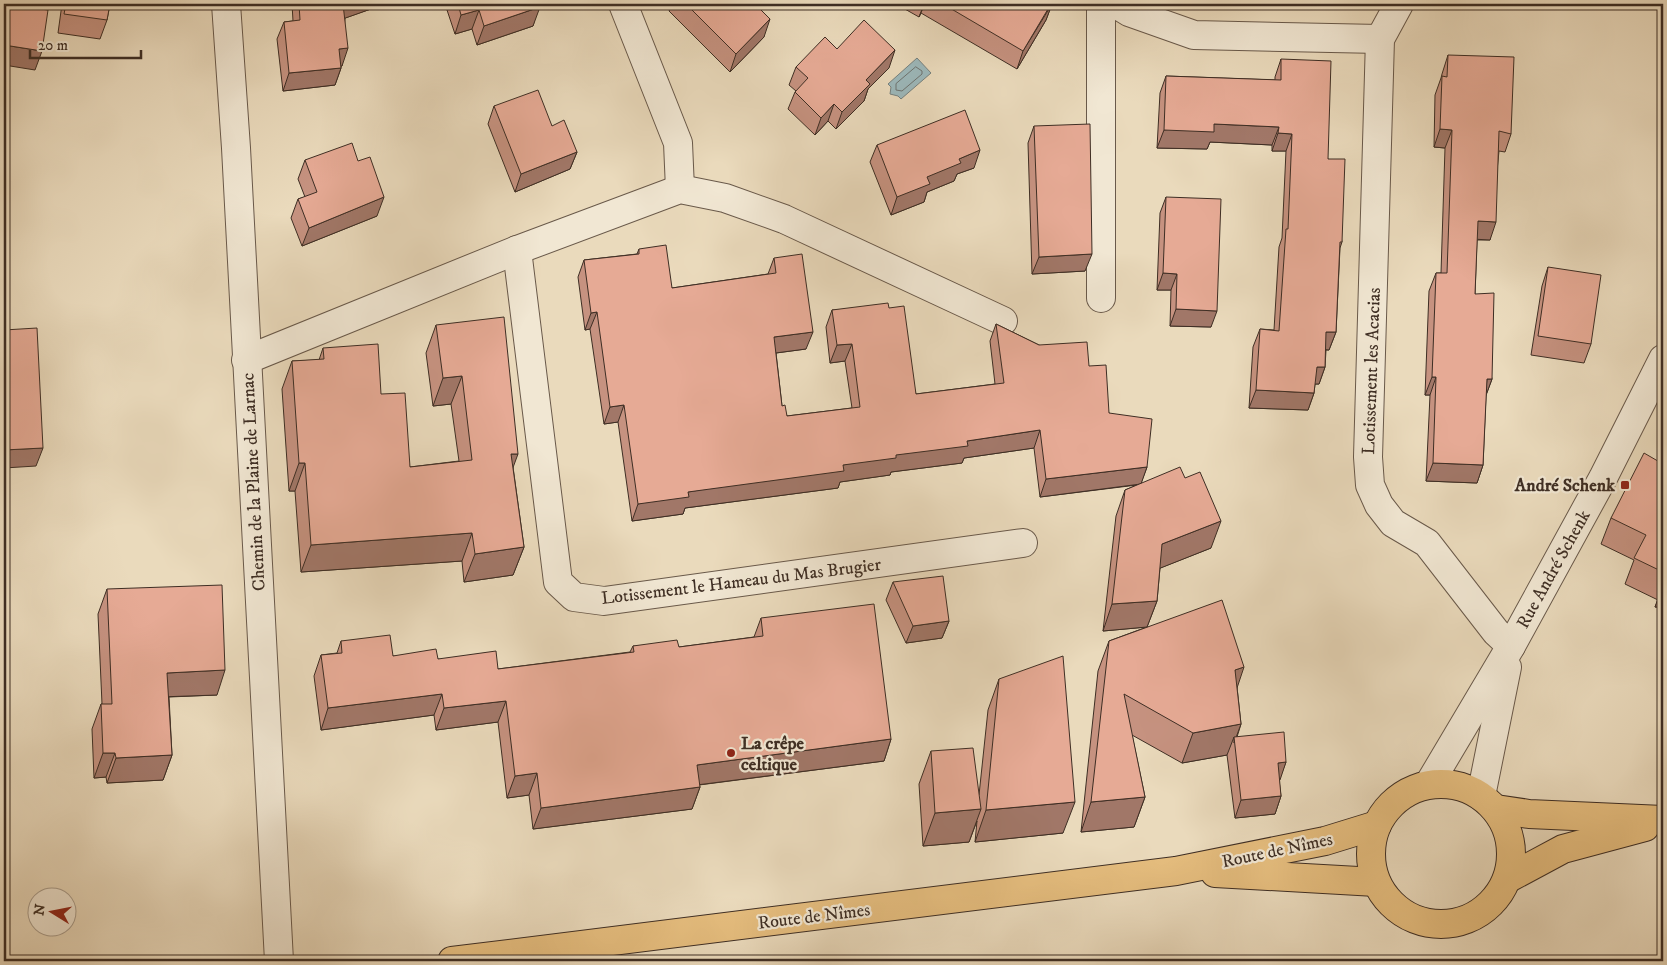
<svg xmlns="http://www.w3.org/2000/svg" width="1667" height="965" font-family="'IM FELL DW Pica',serif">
	<rect width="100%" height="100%" fill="#eadabc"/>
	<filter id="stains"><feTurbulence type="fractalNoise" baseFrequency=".004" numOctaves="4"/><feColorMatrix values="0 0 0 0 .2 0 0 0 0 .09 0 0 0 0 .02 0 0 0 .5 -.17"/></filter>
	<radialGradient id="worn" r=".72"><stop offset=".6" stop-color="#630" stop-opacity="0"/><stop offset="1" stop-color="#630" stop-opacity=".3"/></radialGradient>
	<path fill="#9cb8bb" stroke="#76817f" d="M917,58L931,73L901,99L898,96L890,94L891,87L888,84Z"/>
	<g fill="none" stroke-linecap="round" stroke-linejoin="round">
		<path stroke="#6d7370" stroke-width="1" d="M916,67L922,71V74L902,91L896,90V84Z"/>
		<g stroke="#69594a" stroke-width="30">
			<g id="minor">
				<path d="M226,4L236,148L279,961"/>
				<path d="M623,4L678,143L680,189"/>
				<path d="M1101,4V298"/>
				<path d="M1116,4L1129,12L1194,35L1380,39"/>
				<path d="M1399,4L1380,39L1368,457L1370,485L1379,505L1393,523L1427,543L1496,632L1511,646"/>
				<path d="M517,250L558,582L574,597L604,601L1023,543"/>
				<path d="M246,360L517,250L680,189L725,198L784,219L1003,321"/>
				<path d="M1429,784L1511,646L1603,478L1663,359"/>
				<path d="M1481,796L1507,667"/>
			</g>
		</g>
		<g stroke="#3e2e24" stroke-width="30">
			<g id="major">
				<circle cx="1441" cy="854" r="70"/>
				<path d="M1496,809L1529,814L1663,820"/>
				<path d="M1215,873L1376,882"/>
				<path d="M1507,879L1563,849L1645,827"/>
				<path d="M452,961L1176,871L1325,841L1377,825"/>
			</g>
		</g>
		<use href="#minor" stroke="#f1e7d3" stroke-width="28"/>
		<use href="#major" stroke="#e5bd7e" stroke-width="28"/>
	</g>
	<g fill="#c69280" stroke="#3e2e24">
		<path d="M62,4H110L107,20L100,39L58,33Z"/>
		<path d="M292,4H385L345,18L342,66H341V68L335,85L283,91L277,39L284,22L293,21Z"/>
		<path d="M445,4H539L533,26L477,45L472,29L455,34Z"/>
		<path d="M672,4H755L764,37L730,72L669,11Z"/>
		<path d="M896,4H1052L1046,20L1017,69L921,13L919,17Z"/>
		<path d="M837,49L889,68L868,89L864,101L836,129L828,121L815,135L788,109L795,92L796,91L789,85L796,67Z"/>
		<path d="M1448,55L1511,134L1505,152L1499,151L1490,240H1477L1475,294L1492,379L1486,395L1483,465L1477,483L1426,481L1430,395H1425L1429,291L1436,273H1441L1445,148L1434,147L1435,95L1441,78L1442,74Z"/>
		<path d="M1281,59L1328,159L1342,242L1340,248L1336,332L1329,350H1326L1325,367L1319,384H1315L1314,393L1308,410L1249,408L1253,347L1260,329L1274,330L1279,247L1282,238L1286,151H1272V145L1210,142L1207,149L1157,148L1160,93L1166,76L1275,80V77Z"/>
		<path d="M494,106L552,126L577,152L570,169L515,192L488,124Z"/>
		<path d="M1034,126L1085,271L1032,274L1028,143Z"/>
		<path d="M877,145L974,168L957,174L954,181L927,192L924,202L891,215L870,162Z"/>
		<path d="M305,160L377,216L302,246L291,218L298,199L305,197L298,179Z"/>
		<path d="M1166,197L1211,327L1170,326L1171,290H1157L1160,213Z"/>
		<path d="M639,249L672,288L768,274L774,258L806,349L776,353L782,406L787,416L852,408L845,361L830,363L826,327L832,310L889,308L916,394L995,384L990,341L996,324L1039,345L1089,366L1109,413L1147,467L1141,483L1211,548L1160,568L1157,601L1147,627L1237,687L1241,724L1237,737L1286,762L1279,780L1281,796L1275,814L1235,818L1227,755L1182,763L1132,735L1145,797L1134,827L1081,832L1098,671L1109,641L1147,627L1103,631L1116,516L1125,490L1137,485L1040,497L1034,448L964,458L962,463L891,472L890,475L840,482L838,488L685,508L683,514L632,521L618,422L604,424L590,329L585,330L578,277L584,260L637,254Z"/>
		<path d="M1548,267L1591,344L1584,363L1531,355L1542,286Z"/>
		<path d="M436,325L513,467L524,547L513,575L464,582L462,561L301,572L295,491H289L282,389L292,361L319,360L323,348L381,394L410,467L459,461L451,404L433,406L426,353Z"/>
		<path d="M1663,464V607H1655L1658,600L1625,584L1634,560L1601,544L1611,518Z"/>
		<path d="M893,582L949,621L942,638L906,643L886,600Z"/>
		<path d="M107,589L217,695L169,697L172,755L163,780L107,783L106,777L94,778L92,729L101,704H102L98,614Z"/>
		<path d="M761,618L891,739L884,761L699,785L700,787L692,809L533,829L529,795L507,798L498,722L436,730L434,715L321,730L314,676L321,655L337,653L341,641L393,656L438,659L498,669L630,652L633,646L679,647L754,637Z"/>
		<path d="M999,679L1063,833L975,842L977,821L969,842L923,846L919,784L931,751L979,795L988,710Z"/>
	</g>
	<g fill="#a17768" stroke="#3e2e24">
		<path d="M343,4H385L337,21Z"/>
		<path d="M924,4H925L919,17Z"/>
		<path d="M1052,4L1046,20L1017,69L1023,51Z"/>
		<path d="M540,7L533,26L477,45L484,26Z"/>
		<path d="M479,10L472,29L455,34L461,15Z"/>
		<path d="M770,19L764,37L730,72L736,54Z"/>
		<path d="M4,45L42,51L35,70L4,65Z"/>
		<path d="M348,48L342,66L332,67L339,49Z"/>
		<path d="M895,50L889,68L868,89L864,101L836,129L842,112L866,80Z"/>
		<path d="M341,68L335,85L283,91L289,73Z"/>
		<path d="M834,104L828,121L815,135L821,118Z"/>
		<path d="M1214,124L1279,127L1272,145L1210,142L1207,149L1157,148L1164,130Z"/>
		<path d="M1440,129L1452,130L1445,148L1434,147Z"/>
		<path d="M1278,133L1292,134L1286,151H1272Z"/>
		<path d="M980,150L974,168L957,174L954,181L927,192L924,202L891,215L897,197L927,177L959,159Z"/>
		<path d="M577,152L570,169L515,192L521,174Z"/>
		<path d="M384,197L377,216L302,246L309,228Z"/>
		<path d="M1478,221L1496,222L1490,240L1472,239Z"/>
		<path d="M1092,254L1085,271L1032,274L1039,257Z"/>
		<path d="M1163,273L1177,274L1171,290H1157Z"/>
		<path d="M1176,309L1217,311L1211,327L1170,326Z"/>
		<path d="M597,312L590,329L585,330L591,313Z"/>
		<path d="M813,332L806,349L768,354L774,337Z"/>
		<path d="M1326,332H1336L1329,350L1320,349Z"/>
		<path d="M852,344L845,361L830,363L837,345Z"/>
		<path d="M1317,367H1325L1319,384H1310Z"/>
		<path d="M462,376L451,404L433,406L443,378Z"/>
		<path d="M1432,377H1436L1430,395H1425Z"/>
		<path d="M1487,379H1492L1485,398Z"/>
		<path d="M1256,390L1314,393L1308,410L1249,408Z"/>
		<path d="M624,405L618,422L604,424L610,407Z"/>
		<path d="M1040,430L1034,448L964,458L962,463L891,472L890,475L840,482L838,488L685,508L683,514L632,521L638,504L688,492L843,465L967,441Z"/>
		<path d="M43,448L36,466L4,468V450Z"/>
		<path d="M511,454H518L508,481Z"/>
		<path d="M299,463H305L295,491H289Z"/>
		<path d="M1433,463L1483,465L1477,483L1426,481Z"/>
		<path d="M1147,467L1141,484L1040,497L1046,479Z"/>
		<path d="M1221,521L1211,548L1153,571L1162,544Z"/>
		<path d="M472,533L462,561L301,572L311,545Z"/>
		<path d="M524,547L513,575L464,582L475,554Z"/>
		<path d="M1663,584V607H1655Z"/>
		<path d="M1157,601L1147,627L1103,631L1112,604Z"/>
		<path d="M949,621L942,638L906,643L913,626Z"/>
		<path d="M1244,667L1234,697L1235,670Z"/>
		<path d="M225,670L217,695L159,697L167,673Z"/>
		<path d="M442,694L434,715L321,730L328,708Z"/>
		<path d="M506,701L498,722L436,730L444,708Z"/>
		<path d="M1241,724L1234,743V737L1227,755L1182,763L1193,733Z"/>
		<path d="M891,739L884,761L689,786L697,765Z"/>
		<path d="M103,753H115L106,777L94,778Z"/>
		<path d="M172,755L163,780L107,783L116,758Z"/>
		<path d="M1286,762L1280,780L1271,781L1278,763Z"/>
		<path d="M537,773L529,795L507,798L515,776Z"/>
		<path d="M700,787L692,809L533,829L541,808Z"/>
		<path d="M1281,796L1275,814L1235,818L1241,800Z"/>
		<path d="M1145,797L1134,827L1081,832L1091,802Z"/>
		<path d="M1075,802L1063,833L975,842L986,810Z"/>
		<path d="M981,809L969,842L923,846L935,813Z"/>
	</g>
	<g fill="#e6aa95" stroke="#3e2e24">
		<path d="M4,4L48,10L42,51L4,45Z"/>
		<path d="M66,4H110L107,20L64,14Z"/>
		<path d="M299,4H343L348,48L339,49L341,68L289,73L284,22L300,20Z"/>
		<path d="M458,4H539L540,7L484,26L479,10L461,15Z"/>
		<path d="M686,4H755L770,19L736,54Z"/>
		<path d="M943,4H1051L1023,51Z"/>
		<path d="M864,20L895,50L866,80L870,84L842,112L834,104L821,118L795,92L808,78L796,67L825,37L837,49Z"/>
		<path d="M1448,55L1514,57L1511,134L1499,131L1496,222L1478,221L1475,294L1494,293L1492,379H1487L1483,465L1433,463L1436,377H1432L1436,273H1447L1452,130L1440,129L1442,76L1447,77Z"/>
		<path d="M1281,59L1331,61L1328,159H1345L1342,242H1340L1336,332H1326L1325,367H1317L1314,393L1256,390L1260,329L1279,331L1286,229H1288L1292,134L1278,133L1279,127L1214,124V132L1164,130L1166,76L1281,80Z"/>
		<path d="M538,90L552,126L564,120L577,152L521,174L494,106Z"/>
		<path d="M965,110L980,150L959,159L961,163L927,177L930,184L897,197L877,145Z"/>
		<path d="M1090,124L1092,254L1039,257L1034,126Z"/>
		<path d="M352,143L358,161L370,157L384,197L309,228L298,199L317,192L305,160Z"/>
		<path d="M1166,197L1221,199L1217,311L1176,309L1177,274L1163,273Z"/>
		<path d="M666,245L672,288L776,273L774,258L802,254L813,332L774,337L782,406L785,405L787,416L860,407L852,344L837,345L832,310L888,303L889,308L904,306L916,394L1004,383L996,324L1039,345L1087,342L1089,366L1106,365L1109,413L1152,419L1147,467L1046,479L1040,430L967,441L968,446L896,455V458L843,465L844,471L688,492L689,497L638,504L624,405L610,407L597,312L591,313L584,260L639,254V249Z"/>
		<path d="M1548,267L1601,275L1591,344L1538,336Z"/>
		<path d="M504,317L518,454H511L524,547L475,554L472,533L311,545L305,463H299L292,361L324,359L323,348L378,344L381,394L405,393L410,467L472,460L462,376L443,378L436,325Z"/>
		<path d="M37,328L43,448L4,450V330Z"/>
		<path d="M1644,453L1663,464V572L1634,558L1646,535L1611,518Z"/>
		<path d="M1180,467L1185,478L1200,472L1221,521L1162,544L1157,601L1112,604L1125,490Z"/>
		<path d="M943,576L949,621L913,626L893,582Z"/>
		<path d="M222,585L225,670L167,673L172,755L116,758L115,753H103L101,704H112L107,589Z"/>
		<path d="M1222,600L1244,667L1235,670L1241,724L1193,733L1124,694L1145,797L1091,802L1109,641Z"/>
		<path d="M874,604L891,739L697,765L700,787L541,808L537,773L515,776L506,701L444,708L442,694L328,708L321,655L342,653L341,641L390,635L393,656L436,649L438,659L496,651L498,669L634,652L633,646L677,640L679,647L763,636L761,618Z"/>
		<path d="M1063,656L1075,802L986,810L999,679Z"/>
		<path d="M1284,732L1286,762L1278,763L1281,796L1241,800L1234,737Z"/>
		<path d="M973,748L981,809L935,813L931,751Z"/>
	</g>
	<g fill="#8f2418" stroke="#f1e7d3" stroke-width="2">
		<rect x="1620" y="480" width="10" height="10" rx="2.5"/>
		<circle cx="731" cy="753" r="5"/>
	</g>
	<g text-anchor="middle" stroke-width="4.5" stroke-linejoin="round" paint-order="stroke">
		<g font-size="18" fill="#3e2e24" stroke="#f1e7d3">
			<text transform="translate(1371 371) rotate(-88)" y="6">Lotissement les Acacias</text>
			<text transform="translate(253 482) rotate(-93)" y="6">Chemin de la Plaine de Larnac</text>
			<text transform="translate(1553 569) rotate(-61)" y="6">Rue André Schenk</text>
			<text transform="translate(741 581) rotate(-7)" y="6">Lotissement le Hameau du Mas Brugier</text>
			<text transform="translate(1277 850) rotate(-12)" y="6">Route de Nîmes</text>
			<text transform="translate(814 916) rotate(-7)" y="6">Route de Nîmes</text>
		</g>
		<g font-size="18" font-weight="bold" fill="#3e2e24" stroke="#f1e7d3" text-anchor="end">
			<text x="1615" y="491">André Schenk</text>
			<text x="741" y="749" text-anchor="start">La crêpe<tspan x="741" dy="21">celtique</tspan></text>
		</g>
	</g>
	<rect width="1667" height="965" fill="none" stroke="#eadabc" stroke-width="20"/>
	<rect x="5" y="5" width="1657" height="955" fill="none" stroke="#3e2e24" stroke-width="2.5"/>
	<rect x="10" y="10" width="1647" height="945" fill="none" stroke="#3e2e24"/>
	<g transform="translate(52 912) rotate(280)"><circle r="24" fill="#f1e7d3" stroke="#a99d8d"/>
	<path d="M0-4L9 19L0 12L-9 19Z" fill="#8f2418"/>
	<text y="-8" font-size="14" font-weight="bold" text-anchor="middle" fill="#3e2e24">N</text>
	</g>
	<path d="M30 50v8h111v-8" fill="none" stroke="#3e2e24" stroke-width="2.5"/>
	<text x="38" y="50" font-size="15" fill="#3e2e24" stroke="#f1e7d3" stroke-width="4" paint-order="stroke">20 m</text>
	<rect width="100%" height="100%" filter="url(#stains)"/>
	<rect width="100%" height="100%" fill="url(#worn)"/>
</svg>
